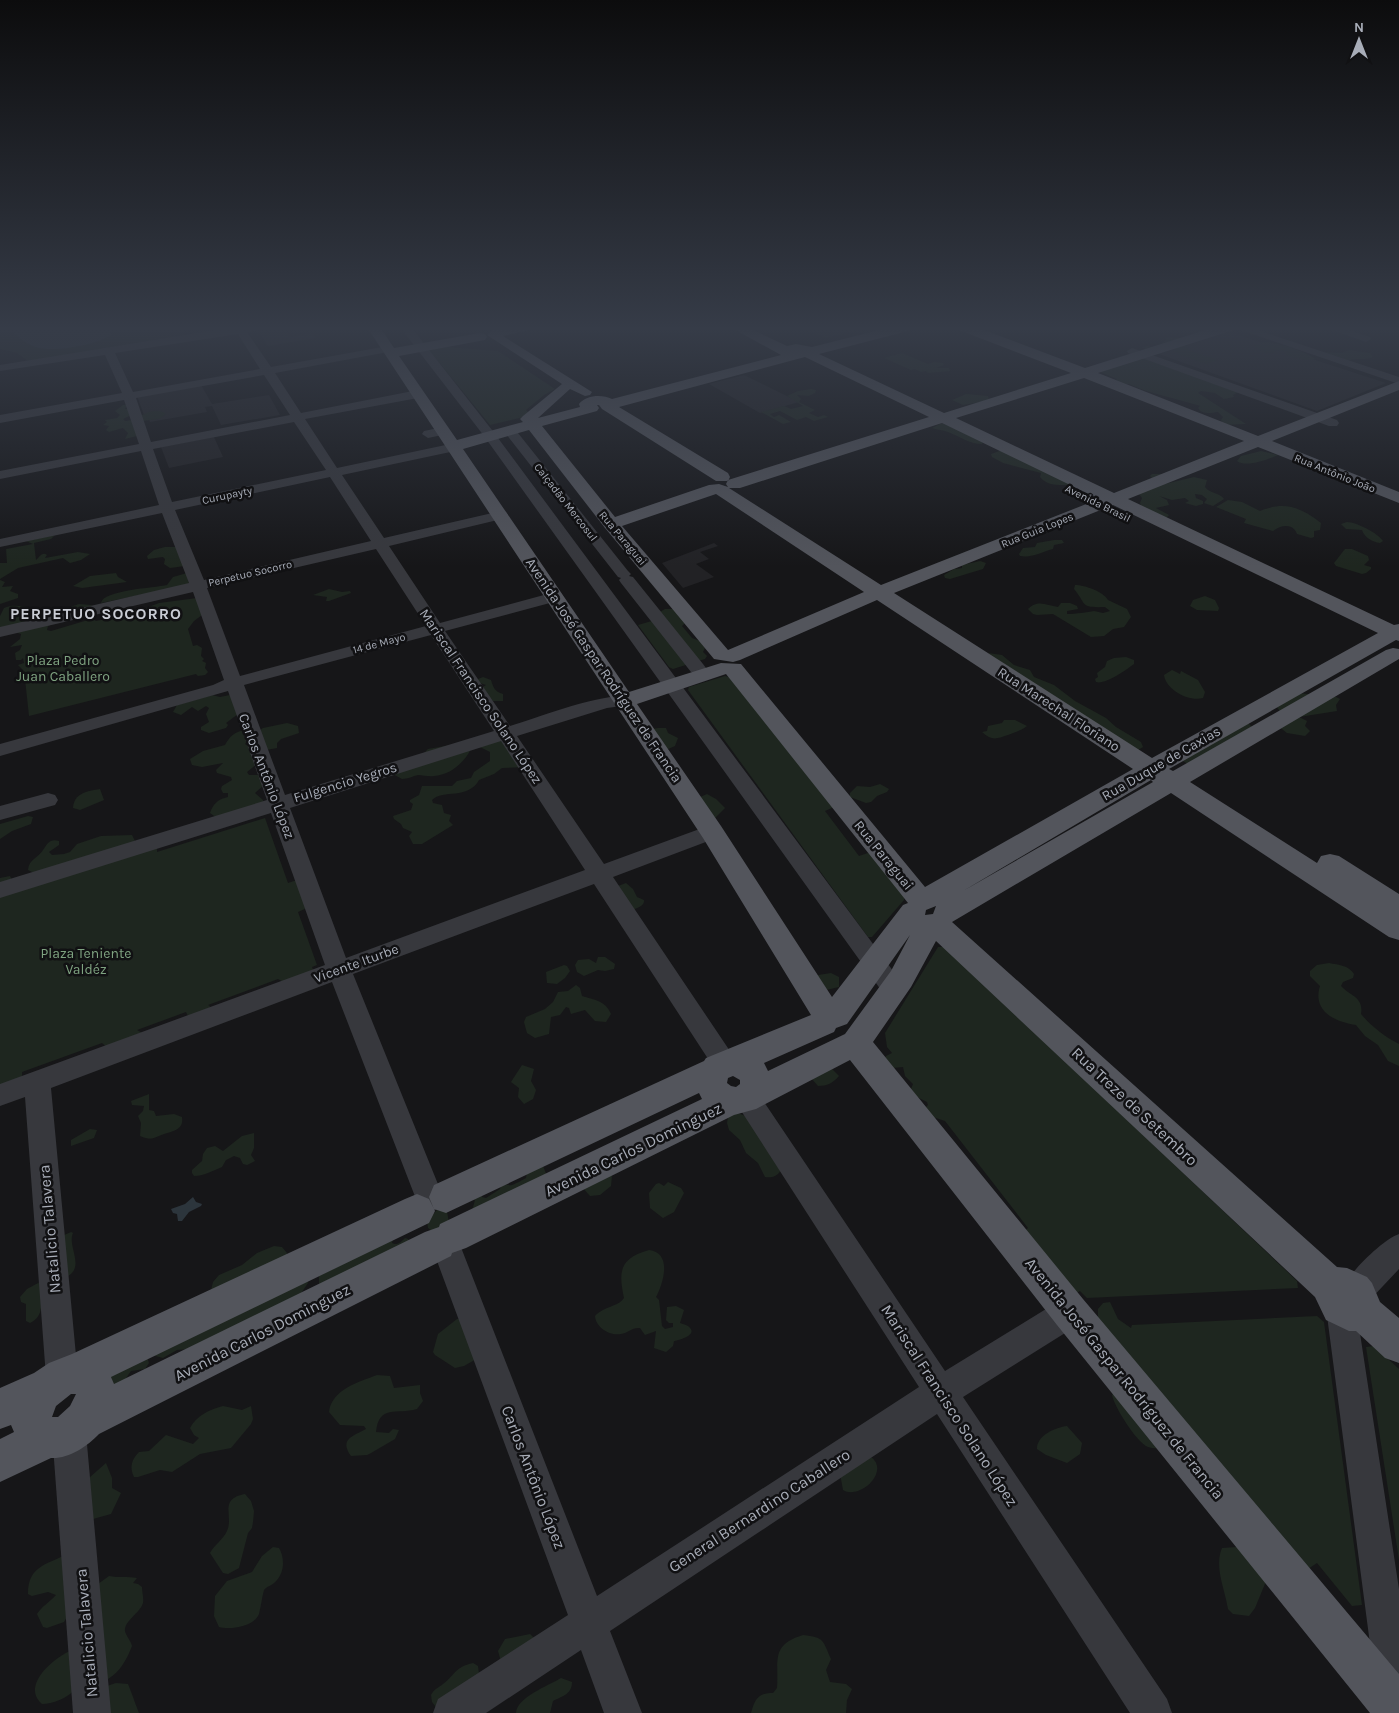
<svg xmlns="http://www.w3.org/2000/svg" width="1399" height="1713" font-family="Karla,sans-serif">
	<rect width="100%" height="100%" fill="#161618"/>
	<g fill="#222225">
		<path d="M284,327L291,337L312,333L316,338L268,346L258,331Z"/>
		<path d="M801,327H858L862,329L826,338Z"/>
		<path d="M1229,332L1386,383L1317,411L1159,354Z"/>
		<path d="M744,375L799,402L760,413L709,384Z"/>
		<path d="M201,385L212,404L269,395L280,415L221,425L212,406L205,407L207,412L150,422L148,417L145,418L137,396Z"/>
		<path d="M214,437L223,457L169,468L161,447Z"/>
		<path d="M714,543L718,546L700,552L709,559L696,564L714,577L683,588L662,563Z"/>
	</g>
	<g fill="#1e261f">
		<path d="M0,327H182L184,336L28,361L17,353L0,349Z"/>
		<path d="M1169,337L1199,340L1201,341L1183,344L1191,351L1218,360L1206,364L1180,355L1171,348L1159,346L1166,340L1165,338Z"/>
		<path d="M1263,342C1279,342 1303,351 1316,359C1309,361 1292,358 1286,355L1287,352L1276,350L1273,353C1261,353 1262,352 1254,346Z"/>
		<path d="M1148,346L1154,348V354L1156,355L1149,356L1238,392L1233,395L1234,397L1224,399L1215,393L1201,391L1198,393L1246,424L1223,425L1221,420L1223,417L1218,412C1211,413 1202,415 1198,408L1200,406L1197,405L1146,391L1129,384H1121L1116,380L1117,379L1098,371L1147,350L1142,347Z"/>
		<path d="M447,347L498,351L555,389L544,395L526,410L528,412L524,417L490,425L429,350Z"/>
		<path d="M1349,350L1370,353L1373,357C1365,361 1356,357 1348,361L1321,352L1342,353Z"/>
		<path d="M902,353L928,364L934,362L943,363L944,365L936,368H949L950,371L928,373L926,371L921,372L915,369L911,370L884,358Z"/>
		<path d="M811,389L816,390L815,393L809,396L797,395L801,399L799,402L815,410L809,413L818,417L824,415L828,417L814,421L806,417L797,420L780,411L770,414L774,417L779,415L791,422L783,424L761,412L784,406L791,409L803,406L787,396L798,391Z"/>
		<path d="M966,394L988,396L989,399L987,401L963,405L952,400Z"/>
		<path d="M123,405H127L125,409H130L131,415L123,419L125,421C139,421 151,404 166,414L159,419L142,421L137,436L125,439L128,433L123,428L109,432L106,430L109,426L103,425L107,422L105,420L117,418L120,415L115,411Z"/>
		<path d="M942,423L983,441L982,444C969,444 959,436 948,432C943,430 937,430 932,428Z"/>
		<path d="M1005,449L1071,482L1068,485C1058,485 1047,486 1040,477L1041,473L1003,463L992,457L991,454Z"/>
		<path d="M1261,451L1278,455C1269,459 1246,468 1237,461L1241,456Z"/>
		<path d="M1152,474H1161L1169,479L1165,484L1194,477L1207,480L1205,487C1210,494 1219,492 1224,499L1213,506L1204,503L1207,499L1202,495L1195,494L1196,498L1203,501V504L1196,506L1185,503L1189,501L1185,498L1172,500L1159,496L1167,500L1169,505L1156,508L1169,515L1166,518L1142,508L1140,503L1142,498L1139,494L1152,478L1150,476Z"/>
		<path d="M1228,500L1242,502L1260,511C1284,501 1301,507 1321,523L1320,530L1314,531V537L1311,538L1297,534C1293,523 1281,525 1273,531L1244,523L1246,519L1216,507Z"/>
		<path d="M1347,522C1356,522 1378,533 1383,541L1380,543C1372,542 1364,537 1362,530L1346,529L1341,524Z"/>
		<path d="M55,535L51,539L34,543L36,560C39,558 42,551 47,555L45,558L78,552L90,554L81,560L70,563L63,558L18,568L0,579V563H7L6,549L33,544L26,541Z"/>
		<path d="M1054,540H1062L1064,543L1054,545L1053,549C1041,552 1033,558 1020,556L1019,554L1023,548L1035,547L1037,543Z"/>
		<path d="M165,547H184L185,566L170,568L164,564L165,559L163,557L148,559L147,556L154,550Z"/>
		<path d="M1345,549H1352L1368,556L1369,560L1364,565L1371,567V569L1366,573L1362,574L1336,566L1334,563Z"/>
		<path d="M980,561L986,563L983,569L950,579L945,578L944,575L954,569L962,568V565Z"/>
		<path d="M116,573L118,577L127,582L82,588L73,586L90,576Z"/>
		<path d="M187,573L189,582L188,585L101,603C103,590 154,588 167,585L173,577Z"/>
		<path d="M0,580L5,582L2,587L13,586L10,591L18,594V598L0,604Z"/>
		<path d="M1075,585C1085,585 1104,592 1108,600L1127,609L1131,617L1124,627L1113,629L1104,636L1091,637L1053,614L1037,615L1033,614L1028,609C1037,599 1047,605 1058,607L1061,603H1070L1077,606L1078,609L1067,611V614C1076,614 1087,612 1094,611L1103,613L1110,611L1105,607C1079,608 1087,604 1074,589Z"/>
		<path d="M329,589L342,592L350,591L351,593L329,601H326L327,597L313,595Z"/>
		<path d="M1205,596L1215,600L1219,608L1218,611L1197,610L1190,606L1193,600Z"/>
		<path d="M197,598L206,612L194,621L188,629L193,646L197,645L202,648L201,656L204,659L202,661L206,663L205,668L208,672L205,675L198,676L196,674L29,716L25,679L17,677L24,671L18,665L24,663L23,658L21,660H16L15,653L20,650L22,645L10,647L20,639L21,634L0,627V616L4,608C12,604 23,606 31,608L29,612L31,613L50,608L61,610L79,604L91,605L92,606L48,626L47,630L51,631L88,620L93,619L96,621L111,618L116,612L121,611H138L159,603Z"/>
		<path d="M665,609H675L687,621L682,626L692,638L700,641L705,648L703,652L707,656L705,659L673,669L669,667L638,625L662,618L660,612Z"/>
		<path d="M988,653L1002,655L1014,665L1030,670L1034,677L1054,685L1075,701L1106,718L1116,727L1141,742L1143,747L1135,752Z"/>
		<path d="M1126,657L1134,660V664C1126,670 1105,685 1096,682L1095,679L1098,677L1097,673L1105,667L1107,661L1114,658Z"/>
		<path d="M1172,670L1180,674L1181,671L1198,680L1205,692L1203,698C1189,702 1166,690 1164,675Z"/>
		<path d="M725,676L729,677L834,807L825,811L859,856L871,852L905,894L904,900L872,937H868L688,690L689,687Z"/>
		<path d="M483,677L491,680C493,687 495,692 503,694V701H493L481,688L486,685L477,682L476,680Z"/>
		<path d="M1298,693L1308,694L1310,697H1336L1340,699L1336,705L1337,711L1299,717L1307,721L1305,726L1310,731L1305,736L1287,733L1272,721L1282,714L1276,706Z"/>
		<path d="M212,695L220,697L230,695L238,714L226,723L228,725L226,728L209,733L201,730V727L209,722L206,714L209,708L206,706L198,711L192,707L181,715L173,712L177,705Z"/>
		<path d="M1004,720H1015L1027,726C1021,731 1015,732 1008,735C996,739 992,741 982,732L987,731L988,726L1002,723Z"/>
		<path d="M1247,722L1252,727L1188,764L1181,760Z"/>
		<path d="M287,723L298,726L299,733L281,739L277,743V748L266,750L259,731L263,728Z"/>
		<path d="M658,728H666L668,733L678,738L675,746L666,750L653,729Z"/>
		<path d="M245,730L249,738L245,744L248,746L258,763L247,772L249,775H259L266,783L255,793L263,800L264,803L217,818L210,813C213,804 218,799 228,797V793H223L221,789L222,786L232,780L231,777L217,773L216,770L223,763L202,767L192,765L190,759L203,751L225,745C230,736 234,732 245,730Z"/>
		<path d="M501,736L524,767L502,768L494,774L479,780C468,800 443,789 432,800L433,803L442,805L444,813L451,815L449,821L453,825L422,844H413L409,836L412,832L403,828L401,824L394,819L393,816L411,810L413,804L410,802V800L419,795L422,786H452L457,781L471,778L474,772L490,761V752L480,747L471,749C464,763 450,775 434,776C429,777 423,775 418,775C413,776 408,779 402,779L391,773L422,755L428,749Z"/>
		<path d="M880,784L889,789L887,792L877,796L871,802L866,803L850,797V793L857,786L870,787Z"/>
		<path d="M100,789L104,800L80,810L73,808C74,793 87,791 100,789Z"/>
		<path d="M707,794L716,799L725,808L715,818L698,798Z"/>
		<path d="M28,816L33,817L31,824L12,831L0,839V824Z"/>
		<path d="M265,818L288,883L297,880L309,907L298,912L317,965L312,967L313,970L287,984L278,979L208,1005L210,1006L209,1009L188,1016L186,1012L137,1030L144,1034L110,1050L102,1043L22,1072V1076L0,1091V878L10,876L12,880L36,874L28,870C29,859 38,858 43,850C47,844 50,838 59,841V845L49,852L52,855L64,854L70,852L77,844L101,836L132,835L135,841L157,848V852Z"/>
		<path d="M626,883L633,889L637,897L644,900C645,906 637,908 632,910L618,886Z"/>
		<path d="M938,947H945L1297,1281L1298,1288L1087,1298L1080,1291L1063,1301L1022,1233L1028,1228L945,1121L930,1116L926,1107L928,1105L927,1102L917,1097L911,1089L913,1084L905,1076L903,1067L892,1068L885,1059L886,1056L892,1053L887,1047L885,1033Z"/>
		<path d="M598,957H605L615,964L614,969L605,971L598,970L584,976L577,972L575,965L578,960L589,959L596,963Z"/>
		<path d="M1329,963C1339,965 1348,965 1354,974L1353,978L1343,982L1341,986C1350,996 1364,997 1361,1014C1371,1026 1385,1037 1399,1044V1066L1388,1061L1378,1045L1365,1036L1356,1025C1335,1022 1312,1011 1320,986L1310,976V971L1317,965Z"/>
		<path d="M564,965L567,966L570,971L565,978L557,984L547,983L546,972Z"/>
		<path d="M831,973L839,977V987L822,991L815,980L818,975Z"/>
		<path d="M576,985L580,988L582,996C594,1000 605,1000 611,1014L606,1022L595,1021L585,1010L571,1014L569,1008L566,1007L560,1015L551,1017L549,1034L535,1038L527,1033L524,1022L526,1017L545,1009L553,1002L558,992L568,991Z"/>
		<path d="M522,1065L534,1069L531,1081L536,1090L533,1099L524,1104L518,1097L519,1088L511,1082Z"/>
		<path d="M832,1069L839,1076C833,1083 827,1086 818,1086L811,1078Z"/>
		<path d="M149,1094V1110L154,1111L156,1116L174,1114L182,1117C184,1130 173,1131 164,1134C153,1138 152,1141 140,1136L141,1123L138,1116L143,1111L144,1106L132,1105L131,1101Z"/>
		<path d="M738,1113L748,1117L772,1148L770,1156L774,1157L781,1170C777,1177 771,1178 765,1177L758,1163L746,1153L740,1140L729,1130L727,1123L728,1117Z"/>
		<path d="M90,1129L97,1130L94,1138L71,1146V1140Z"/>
		<path d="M254,1133V1148L251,1155L255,1161L247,1165L243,1164L240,1158L234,1156L226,1160L222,1167C213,1171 203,1176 194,1176L192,1173V1170L202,1161L203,1154L207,1148L215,1146L223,1151L242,1136Z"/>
		<path d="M543,1166L547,1176L472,1211L475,1200L470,1196L482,1194V1197L486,1198L500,1189L501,1185C506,1183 508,1186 512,1185C515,1184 523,1180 526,1178L527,1171Z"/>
		<path d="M607,1174L612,1176L611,1186L600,1195L590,1196L582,1187Z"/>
		<path d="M668,1182L681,1188L684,1193L674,1212L663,1218L650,1208L649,1193L656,1184L659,1183L664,1186Z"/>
		<path d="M437,1210L447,1212L449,1222L433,1232L428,1228L427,1221Z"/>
		<path d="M71,1232L73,1233C67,1246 85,1266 68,1276L62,1236Z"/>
		<path d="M405,1238L408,1239L413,1245L319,1284V1276L393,1239L392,1243C397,1246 401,1242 405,1238Z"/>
		<path d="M274,1246L282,1247L287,1253V1256L211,1290L213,1282L219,1275L242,1265L257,1253Z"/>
		<path d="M649,1250C673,1253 663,1284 656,1297L659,1300L662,1326L665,1329L673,1327V1323H669L666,1320L667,1307L676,1306L684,1310L680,1323C683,1324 686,1325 688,1326C700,1335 678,1340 674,1341L673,1346L666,1352L654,1348L656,1331L645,1335L640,1328C632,1327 628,1333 621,1334C610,1336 596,1328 595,1316C604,1306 618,1307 624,1298C618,1271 620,1258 649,1250Z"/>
		<path d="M306,1272L308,1283L298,1298L219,1336L209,1338L191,1349L177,1350L163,1358L152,1355Z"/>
		<path d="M40,1282C41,1297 46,1316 30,1323L26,1321V1304L21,1302L20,1297L27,1289Z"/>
		<path d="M1110,1302L1118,1319L1131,1328L1132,1325L1317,1316L1324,1322L1362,1605L1352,1606L1317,1563L1308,1569L1168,1448C1162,1448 1153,1449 1148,1447C1136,1442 1114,1406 1112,1395L1119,1389L1098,1317V1309L1103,1303Z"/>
		<path d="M457,1319H461L478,1358L464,1366L455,1368L435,1355L433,1352L438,1334Z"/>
		<path d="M1374,1346L1399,1369V1560L1366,1347Z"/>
		<path d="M147,1357L149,1363L145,1369L131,1371L124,1381L114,1387L106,1360Z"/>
		<path d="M377,1375L390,1376L394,1388L420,1385V1393L423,1401L417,1409C396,1415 379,1404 376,1432L389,1433L393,1429L399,1430L395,1439L371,1453L367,1455L351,1456C339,1439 353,1436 366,1429L364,1426L340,1425L329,1412C332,1389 359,1382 377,1375Z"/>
		<path d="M223,1406L242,1410L251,1406L253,1419L251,1424L231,1448L200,1454L172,1472L160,1470L138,1477H134C129,1467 132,1459 139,1452L149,1451L166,1435L193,1444L199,1438L194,1435L190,1428C197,1415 209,1410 223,1406Z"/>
		<path d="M1067,1426L1082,1443L1080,1454L1067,1463L1046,1455L1037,1449C1036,1436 1056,1427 1067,1426Z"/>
		<path d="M867,1455C894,1467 861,1501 843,1490L839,1468Z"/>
		<path d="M106,1463L112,1478V1488L121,1493L111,1514L93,1519L89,1478Z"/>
		<path d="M245,1494L251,1501L254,1511L253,1522L252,1528L248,1533L239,1568L228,1574L223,1573L210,1553C214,1545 223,1540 227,1531C234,1516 218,1499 245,1494Z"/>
		<path d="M273,1547L279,1548C285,1558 285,1574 274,1583C271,1586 267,1586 264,1590C262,1597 261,1606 259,1614C254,1627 230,1630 219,1627L214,1616L215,1596L227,1581L252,1572L262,1556Z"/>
		<path d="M1237,1547L1267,1579L1255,1608L1249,1616L1233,1614L1228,1609C1225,1589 1214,1567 1222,1548Z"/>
		<path d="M67,1554L71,1610L64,1622L47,1628L43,1627L37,1614C42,1606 50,1602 56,1595L48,1592L32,1596L28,1594C28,1566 46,1565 67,1554Z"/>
		<path d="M109,1576C119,1578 127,1576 137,1578L133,1583L138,1584L142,1587C142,1592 144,1599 143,1603C140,1613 124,1621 125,1631C126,1636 131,1641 132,1646C127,1659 120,1672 108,1679L104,1678L94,1587Z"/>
		<path d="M530,1634L534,1638L502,1665L498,1651L505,1639Z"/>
		<path d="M803,1635C825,1638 822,1639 831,1659L826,1670L830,1682L846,1684L852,1689L847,1700L846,1713H751C755,1699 758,1693 773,1693L777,1688C779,1661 770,1645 803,1635Z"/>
		<path d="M72,1650L74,1690C68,1698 52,1704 42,1704C20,1685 55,1657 72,1650Z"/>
		<path d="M473,1663L478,1666L479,1674L436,1707L432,1702L431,1695C434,1689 438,1688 443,1684C456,1674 455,1667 473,1663Z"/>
		<path d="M561,1678L572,1682C572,1694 563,1696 553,1701L550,1713H516C517,1697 548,1686 561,1678Z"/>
		<path d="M116,1683L128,1684C132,1694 135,1703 139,1713H77L104,1687Z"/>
	</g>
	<g fill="#2c353c">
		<path d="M7,327H104L112,330L111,335C96,345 53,353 36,347C25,344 15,334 7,327Z"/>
		<path d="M193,1197L196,1202L202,1204L201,1206L189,1212L182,1221H178L177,1214L173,1213L171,1209L185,1204Z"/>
	</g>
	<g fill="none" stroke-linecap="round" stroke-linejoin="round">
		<g fill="#37383d" fill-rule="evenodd">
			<path d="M234,327H258L257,330L247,332L271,367L388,346L392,347L393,349L392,351L388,352L275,373L301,413L418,390L424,394L418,398L305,419L337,468L455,443L461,447L455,451L342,475L384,538L501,511L506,512L508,515L506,518L389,546L440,623L555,592L561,594L563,597L561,600L445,631L510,726C536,718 606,691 629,697L632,701L629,705L607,708L517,736L604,864L705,827L712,825L719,827L722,832L719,837L613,877L738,1063L734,1071L725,1074L716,1071L594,884L353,974L444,1199L440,1208L430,1212L420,1208L416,1199L332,982L51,1088L78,1377L73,1388L62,1393L51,1388L46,1377L25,1097L0,1106V1084L325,965L271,813L0,898V882L267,800L228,691L0,756V744L213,685L224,680L193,592L0,637V627L189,583L162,513L0,547V539L159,505L141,451L0,479V471L139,444L124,400L0,423V415L122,393L105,355L0,371V365ZM238,334L260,369L133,392L115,353ZM264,375L290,415L151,442L136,398ZM294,422L326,470L172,502L153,449ZM330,477L371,541L204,580L175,510ZM376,549L426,626L240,676L207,588ZM431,635L494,731L285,795L244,685ZM501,741L585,870L346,958L290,808Z"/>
			<path d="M400,327H411L492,430L902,983L906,990L902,997L894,1000L886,997L484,436Z"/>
			<path d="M1232,327H1248L1399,377V384Z"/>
			<path d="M1323,327H1339L1370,337L1371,339L1366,342Z"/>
			<path d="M1132,348L1337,420L1339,423L1337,426H1329L1128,353L1127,351Z"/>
			<path d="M443,427L449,431L447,434L428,438L422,434L424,431Z"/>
			<path d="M510,427L514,428L628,571L631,574L629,576L633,577L703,664L706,668L703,672L697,673L691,672L621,583L619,580L621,578L618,577L506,434L504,431Z"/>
			<path d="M48,793L55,795L58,800L55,805L0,820V806Z"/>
			<path d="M747,1087L756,1090L945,1371L1059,1301L1070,1297L1081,1301L1085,1312L1081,1323L963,1397L1167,1699L1172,1713H1130L937,1414L610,1631L642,1713H604L581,1650L486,1713H433L438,1699L568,1615L430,1242L435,1232L445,1228L455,1232L597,1596L919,1387L738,1106L734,1098L738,1090Z"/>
			<path d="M1399,1234V1269L1367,1303L1356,1307L1399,1589V1713H1375L1378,1705L1326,1308L1330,1297L1341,1293C1345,1276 1382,1240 1399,1234Z"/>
			<path d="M69,1416L81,1421L86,1433L111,1713H73L52,1433L57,1421Z"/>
		</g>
		<path fill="#53555c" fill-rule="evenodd" d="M367,327H380L394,348L480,333L485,334L487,337L485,340L399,356L457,440L523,422L520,419L523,416L562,384L487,335C495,324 518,327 530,327L529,330L503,336L592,392L590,395L585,396L570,389L538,418L580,407L579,404C586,395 602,394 612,399L781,355L730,327H747L787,346L796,344L812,347L891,327H913L912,330L819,354L944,413L1071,373L959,330L958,327H976L1085,368L1215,327H1235L1234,330L1098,373L1258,436L1399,381V390L1272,441L1399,492V503L1258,447L1128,499L1394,625L1399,624V641L1396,640L1169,769L1173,771L1386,650L1393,648L1399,649V659L1190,782L1317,863L1321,856L1330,854L1339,856L1399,894V940L1389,937L1171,793L952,922L1337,1267L1347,1268L1367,1277L1372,1283L1380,1302L1399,1318V1363L1385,1358L1356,1331H1349L1326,1320L1315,1297L936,941L911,987L873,1042L1083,1299L1399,1674V1713H1370L1057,1325L850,1060L756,1109L734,1115L466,1248L452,1253L451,1256L99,1434C87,1447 68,1459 51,1458L0,1482V1439L14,1432L11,1425L0,1429V1388L34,1373L49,1363L72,1354L405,1199L417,1194L429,1199L435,1211L429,1223L111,1377L114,1384L425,1232L439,1227L440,1224L702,1099L699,1093L446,1213L434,1209L429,1197L434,1185L704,1061L706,1058L811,1015L703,838ZM805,357L929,417L728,480L726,484L728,487L719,484L709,485L615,517L542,426L597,411L599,408L597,405H599L602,409L716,481H728L730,477L728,473L619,407ZM1084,378L1244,441L1114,493L956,418ZM942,423L1099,499L881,585L729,488H740ZM529,430L605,528L714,659L733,662L740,660L877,600L1133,769L925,887L741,664L721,663L629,692L463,449ZM716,494L864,592L728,650L622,526ZM1113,505L1378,633L1152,758L894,593ZM726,674L908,903L903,905L832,997L721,826L637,704ZM1151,780L1153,782L963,891ZM936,906L933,914L925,915L926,910ZM910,935L891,971L845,1034L768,1071L764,1063L834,1032L836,1028L847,1024ZM733,1076L740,1080V1084L736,1087L731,1086L727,1083L728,1078ZM71,1394H76L70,1406L58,1417H52L56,1406Z"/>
	</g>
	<linearGradient id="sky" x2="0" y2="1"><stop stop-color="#0c0c0d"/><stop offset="0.58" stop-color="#363c48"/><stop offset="1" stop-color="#363c48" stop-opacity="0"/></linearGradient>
	<rect width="1399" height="567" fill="url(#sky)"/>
	<g text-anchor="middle" stroke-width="5" stroke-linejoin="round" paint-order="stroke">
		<g font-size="11" fill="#a8adb8" stroke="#111113">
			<text transform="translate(1335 473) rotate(22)" y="4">Rua Antônio João</text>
			<text transform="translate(227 495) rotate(-12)" y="4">Curupayty</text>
			<text transform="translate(566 502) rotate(52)" y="4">Calçadão Mercosul</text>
			<text transform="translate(1098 503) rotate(26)" y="4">Avenida Brasil</text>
			<text transform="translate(1037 530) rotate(-22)" y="4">Rua Guia Lopes</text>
			<text transform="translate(623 538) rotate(50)" y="4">Rua Paraguai</text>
			<text transform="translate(250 573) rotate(-13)" y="4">Perpetuo Socorro</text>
			<text transform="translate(379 643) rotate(-15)" y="4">14 de Mayo</text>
		</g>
		<g font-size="14" fill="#7fa381" stroke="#111113">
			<text x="63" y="665">Plaza Pedro<tspan x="63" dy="16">Juan Caballero</tspan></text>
			<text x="86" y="958">Plaza Teniente<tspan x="86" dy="16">Valdéz</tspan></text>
		</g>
		<g font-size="14" fill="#a8adb8" stroke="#111113">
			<text transform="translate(604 670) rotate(56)" y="5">Avenida José Gaspar Rodríguez de Francia</text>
			<text transform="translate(481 696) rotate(56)" y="5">Mariscal Francisco Solano López</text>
			<text transform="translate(1059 709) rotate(33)" y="5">Rua Marechal Floriano</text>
			<text transform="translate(1161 763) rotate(-30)" y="5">Rua Duque de Caxias</text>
			<text transform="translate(267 776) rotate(69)" y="5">Carlos Antônio López</text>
			<text transform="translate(345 782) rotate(-17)" y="5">Fulgencio Yegros</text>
			<text transform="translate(884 855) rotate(51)" y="5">Rua Paraguai</text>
			<text transform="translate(356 963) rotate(-20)" y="5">Vicente Iturbe</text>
		</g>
		<g font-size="16" font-weight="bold" letter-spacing="1" fill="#c9ccd4" stroke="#111113">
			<text x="96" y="619">PERPETUO SOCORRO</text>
		</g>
		<g font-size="16" fill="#a8adb8" stroke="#111113">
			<text transform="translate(1135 1106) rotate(43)" y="6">Rua Treze de Setembro</text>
			<text transform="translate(633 1149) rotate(-26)" y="6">Avenida Carlos Dominguez</text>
			<text transform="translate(49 1229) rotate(-95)" y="6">Natalicio Talavera</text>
			<text transform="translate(262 1332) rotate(-27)" y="6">Avenida Carlos Dominguez</text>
			<text transform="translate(1125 1378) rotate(51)" y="6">Avenida José Gaspar Rodríguez de Francia</text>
			<text transform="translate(950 1405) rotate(57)" y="6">Mariscal Francisco Solano López</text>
			<text transform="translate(534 1477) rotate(69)" y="6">Carlos Antônio López</text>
			<text transform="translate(759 1510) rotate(-33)" y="6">General Bernardino Caballero</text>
			<text transform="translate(86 1633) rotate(-95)" y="6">Natalicio Talavera</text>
		</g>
	</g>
	<g transform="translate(1359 40)" stroke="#111113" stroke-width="4" paint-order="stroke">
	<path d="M0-4L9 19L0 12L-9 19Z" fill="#a8adb8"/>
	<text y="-8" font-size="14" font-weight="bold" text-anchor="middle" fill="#a8adb8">N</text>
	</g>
</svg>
